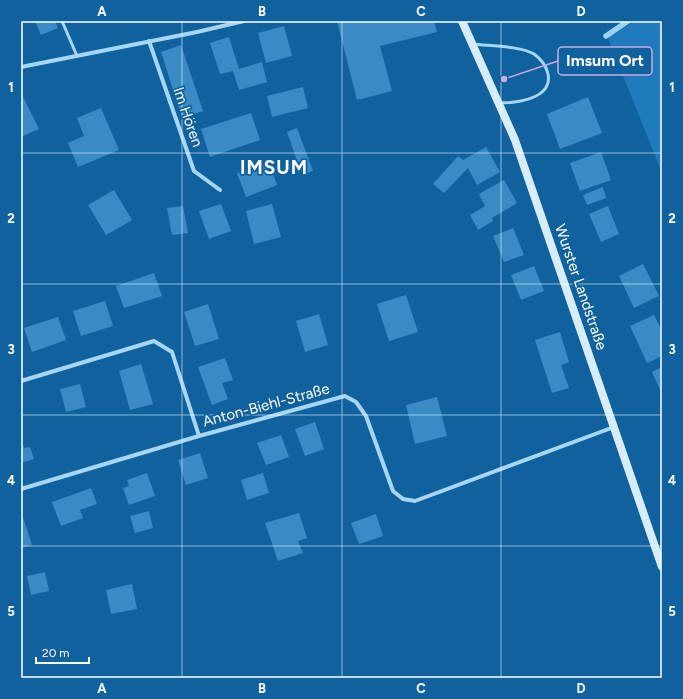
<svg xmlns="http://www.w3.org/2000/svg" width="683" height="699" font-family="Figtree,sans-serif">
	<rect width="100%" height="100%" fill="#10629e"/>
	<path fill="#1f7bbc" d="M635,21H662V173L608,38Z"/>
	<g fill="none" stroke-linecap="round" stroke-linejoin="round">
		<path stroke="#98d2f8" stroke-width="5.5" d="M606,36L628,21"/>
	</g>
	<g fill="#398bc6">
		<path d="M35,21H55L58,28L41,35Z"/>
		<path d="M337,21H434L437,32L380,46L392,91L357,100Z"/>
		<path d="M284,26L292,56L266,63L258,33Z"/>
		<path d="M229,37L239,69L262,62L267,82L239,90L233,71L220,74L210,43Z"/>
		<path d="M181,45L203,111L182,118L161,52Z"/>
		<path d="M303,87L308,108L272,117L267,96Z"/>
		<path d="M22,95L39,129L21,137V96Z"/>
		<path d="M588,97L602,133L560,149L547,114Z"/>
		<path d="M101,108L119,150L78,167L68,143L84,136L77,118Z"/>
		<path d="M251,113L260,140L210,157L201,129Z"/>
		<path d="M297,128L313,171L302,175L287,132Z"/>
		<path d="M486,147L500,172L477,185L468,168L444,193L433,184L458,156L463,160Z"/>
		<path d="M601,152L611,180L580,191L570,163Z"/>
		<path d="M269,162L277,185L246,197L237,173Z"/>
		<path d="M504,180L517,203L492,218L493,221L478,230L470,215L485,206L479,194Z"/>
		<path d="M603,187L606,198L587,205L583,195Z"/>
		<path d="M114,190L132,220L106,235L88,205Z"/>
		<path d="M221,204L231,231L209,239L199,211Z"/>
		<path d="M272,204L281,237L254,244L246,211Z"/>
		<path d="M183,206L188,233L172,235L167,208Z"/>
		<path d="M608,206L619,234L601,242L589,214Z"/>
		<path d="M513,228L524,255L504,262L493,236Z"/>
		<path d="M643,264L659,296L634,308L619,276Z"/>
		<path d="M534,266L544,291L521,300L511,275Z"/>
		<path d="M154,273L162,296L124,308L116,286Z"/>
		<path d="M406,295L418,332L389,341L377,304Z"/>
		<path d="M105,301L113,326L81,336L73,311Z"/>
		<path d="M208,304L219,339L195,346L184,312Z"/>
		<path d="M319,314L328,345L305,352L296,321Z"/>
		<path d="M654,315L661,329H662V356L647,363L630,326Z"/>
		<path d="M58,317L66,340L32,352L24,328Z"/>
		<path d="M560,332L569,362L561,365L569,388L552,393L535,340Z"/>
		<path d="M225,358L233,380L222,383L228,399L212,405L198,367Z"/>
		<path d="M141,364L153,404L130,410L119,371Z"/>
		<path d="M662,367V394L652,372Z"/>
		<path d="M80,384L86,407L66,412L60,389Z"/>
		<path d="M437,397L447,436L415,444L406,405Z"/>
		<path d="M315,422L324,449L305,456L295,429Z"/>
		<path d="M281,435L289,457L266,465L257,443Z"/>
		<path d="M21,440L24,448L30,447L34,459L21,463Z"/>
		<path d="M200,453L208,478L186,485L178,460Z"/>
		<path d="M147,473L155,496L129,505L123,488L129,486L127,480Z"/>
		<path d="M263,473L269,493L247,500L241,480Z"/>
		<path d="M91,488L97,504L80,510L83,518L61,526L52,502Z"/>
		<path d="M21,511L32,545L21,548Z"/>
		<path d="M149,511L153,528L135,533L130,516Z"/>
		<path d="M299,513L307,538L298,541L303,553L278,561L265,523Z"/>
		<path d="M376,514L383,536L359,544L351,523Z"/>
		<path d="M45,572L49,591L31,595L27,576Z"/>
		<path d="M132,584L137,609L111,614L106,590Z"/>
	</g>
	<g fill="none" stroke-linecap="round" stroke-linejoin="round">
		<g stroke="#a6d5f5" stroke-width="3">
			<path d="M62,21L77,56"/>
			<path d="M473,44C489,46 521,46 534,54C541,59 546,65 548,74C553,99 516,103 499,103"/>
		</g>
		<g stroke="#a6d5f5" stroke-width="4">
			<path d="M149,41L194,171L220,190"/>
			<path d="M21,67L197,32L244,21"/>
			<path d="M21,381L154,341L172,352L199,436"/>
			<path d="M21,489L199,436L345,396L356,402L366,416L393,491L403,499L415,501L614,427"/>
		</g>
		<path stroke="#d7edfe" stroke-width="8" d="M462,21L515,140L662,567"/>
	</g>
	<path fill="none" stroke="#fff" stroke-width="1" stroke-opacity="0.55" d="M182,21V678M342,21V678M501,21V678M21,153H662M21,284H662M21,415H662M21,546H662"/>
	<g text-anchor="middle" stroke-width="3.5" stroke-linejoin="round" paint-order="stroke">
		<g font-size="15" fill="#fff" stroke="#10629e">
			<text transform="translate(188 117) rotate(71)" y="5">Im Hören</text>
			<text transform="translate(581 287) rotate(71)" y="5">Wurster Landstraße</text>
			<text transform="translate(266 405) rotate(-15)" y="5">Anton-Biehl-Straße</text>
		</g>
		<g font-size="19" font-weight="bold" letter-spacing="1" fill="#fff" stroke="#10629e">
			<text x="274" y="174">IMSUM</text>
		</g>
	</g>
	<path fill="none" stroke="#caabe5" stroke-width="1.5" d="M504 79L558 61"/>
	<circle fill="#caabe5" stroke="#10629e" stroke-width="1.5" cx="504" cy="79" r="4"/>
	<rect fill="#10629e" stroke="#caabe5" stroke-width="1.5" x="558" y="47" width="94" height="28" rx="4"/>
	<g font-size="16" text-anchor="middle" font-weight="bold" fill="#fff">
		<text x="605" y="66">Imsum Ort</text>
	</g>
	<rect width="683" height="699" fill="none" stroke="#10629e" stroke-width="44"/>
	<path d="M36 657v6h53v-6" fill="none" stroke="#ffffff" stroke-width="2"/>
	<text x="42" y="657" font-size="12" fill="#ffffff" stroke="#10629e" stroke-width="3" paint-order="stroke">20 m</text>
	<rect x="22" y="22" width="639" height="655" fill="none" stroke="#fff" stroke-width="1.5"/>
	<g font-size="13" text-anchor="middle" font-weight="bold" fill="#fff">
		<text x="102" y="16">A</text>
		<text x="262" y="16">B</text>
		<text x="421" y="16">C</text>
		<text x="581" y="16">D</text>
		<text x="11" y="92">1</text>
		<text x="672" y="92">1</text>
		<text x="11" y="223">2</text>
		<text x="672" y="223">2</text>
		<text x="11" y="354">3</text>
		<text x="672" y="354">3</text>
		<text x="11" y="485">4</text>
		<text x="672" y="485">4</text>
		<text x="11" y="616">5</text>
		<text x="672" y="616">5</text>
		<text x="102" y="693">A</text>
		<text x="262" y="693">B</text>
		<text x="421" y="693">C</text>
		<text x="581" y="693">D</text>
	</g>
</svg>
